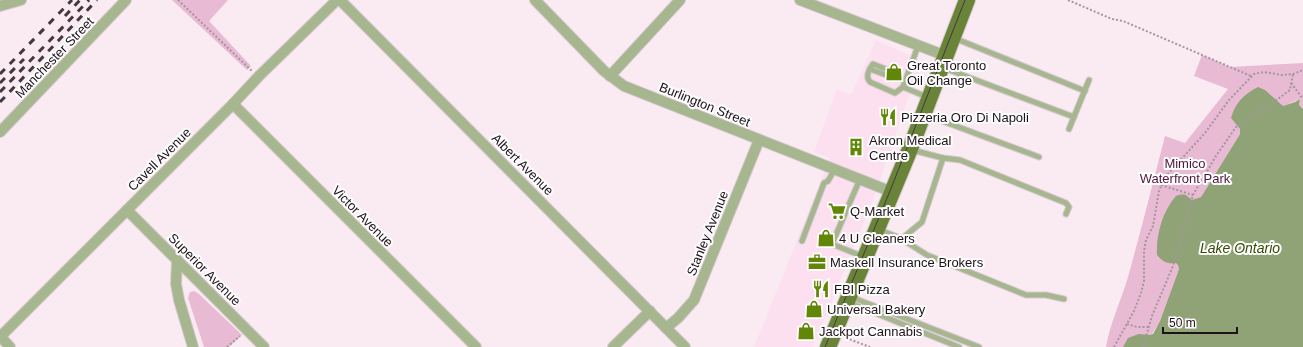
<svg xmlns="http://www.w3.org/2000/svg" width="1303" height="347" font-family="Helvetica,sans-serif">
	<rect width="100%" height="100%" fill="#faebf3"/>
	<path fill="#fce0ef" d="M876,40L918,59L922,65L906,104L875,195L813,347H754L830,158L814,152L837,89L851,95Z"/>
	<g fill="#e8bad4">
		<path d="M172,0H228L209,21L251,66L247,70Z"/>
		<path d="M1202,55L1230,67L1303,63V109L1299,105L1300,99L1238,126L1240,129V134L1201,197L1197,199L1176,263L1179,265V269L1160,321L1152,334L1149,335L1143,347H1106C1110,323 1121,301 1128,277C1141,230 1153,183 1165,136L1185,143L1228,89L1194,76Z"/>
		<path d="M194,291L199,294L242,335L229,347H204L188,298L190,292Z"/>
	</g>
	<path fill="#90a376" d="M1258,87L1265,90L1283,106L1295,102L1300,99L1299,105L1303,109V347H1123L1128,338L1139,334L1149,335L1153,334L1160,321L1179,269L1178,265L1176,263C1167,264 1163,262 1157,255C1156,235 1162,212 1176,196C1185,193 1186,195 1192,200L1201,197L1240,134V129L1231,118C1235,103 1244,94 1258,87Z"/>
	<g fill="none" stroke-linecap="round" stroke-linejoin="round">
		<g stroke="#d7c8d0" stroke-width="7">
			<g id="lane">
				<path d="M954,38L1085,91"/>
				<path d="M944,68L1074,117"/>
				<path d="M870,69L886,75"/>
				<path d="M888,70L873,64C869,69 865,77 870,82L895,93L903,87L927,97"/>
				<path d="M903,87L918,46"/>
				<path d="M926,115L1039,157"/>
				<path d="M1069,129L1089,80"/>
				<path d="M912,150L943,158L960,160L1066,203L1069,207L1066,214"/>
				<path d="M860,179L832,244L864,257"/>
				<path d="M880,230L900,238L905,236L922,222L943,158"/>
				<path d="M900,238L927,255L1026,295H1046L1064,299"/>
				<path d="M802,241L824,183L828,181L835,169"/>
				<path d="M851,297L979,347"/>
				<path d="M848,302L959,347"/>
			</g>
		</g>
		<g stroke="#d7c8d0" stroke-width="12">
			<g id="street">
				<path d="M340,0L685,347"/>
				<path d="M535,0L604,71L624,86L892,192"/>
				<path d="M800,0L946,56"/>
				<path d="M0,6L21,0"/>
				<path d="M610,76L680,0"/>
				<path d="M233,104L476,347"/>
				<path d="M0,132L126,0"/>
				<path d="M127,210L264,347"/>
				<path d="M177,260L176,284L179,300L193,347"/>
				<path d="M666,328L678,318L694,300L759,140"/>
				<path d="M0,336L10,347"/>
				<path d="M0,337L232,105L259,76L337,0"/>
				<path d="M613,347L650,311"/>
			</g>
		</g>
		<g stroke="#d7c8d0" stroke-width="18">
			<path id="primary" d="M828,347L910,149L967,0"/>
		</g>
		<g stroke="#a3969d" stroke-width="2" stroke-dasharray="2 2" stroke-linecap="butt">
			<path d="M178,0L252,71"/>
			<path d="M1068,0L1112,19L1123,21L1251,76"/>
			<path d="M1291,83L1303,99"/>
			<path d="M1161,185L1193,195"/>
			<path d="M1127,324L1137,327H1148"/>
			<path d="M846,338L870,347"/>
			<path d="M227,347L240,336"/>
			<path d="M1114,347L1134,311L1141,293L1144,281V251L1146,240L1153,226L1159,191L1165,177L1205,133L1229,100L1254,74L1264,72L1282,75L1293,74L1303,70"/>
			<path d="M1143,347L1152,316L1173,266L1193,195L1216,156L1236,127L1278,99L1290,90L1293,74"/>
		</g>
		<use href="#lane" stroke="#a6b68f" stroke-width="5"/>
		<use href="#street" stroke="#a6b68f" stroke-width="10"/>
		<use href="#primary" stroke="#698439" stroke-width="16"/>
		<path stroke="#44373e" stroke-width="1" d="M825,347L890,191L965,0"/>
		<g stroke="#44373e" stroke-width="3" stroke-dasharray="7 7" stroke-linecap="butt">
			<path d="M65,16L80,0"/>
			<path d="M0,74L72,0"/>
			<path d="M0,83L24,59"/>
			<path d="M0,92L89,0"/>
			<path d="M0,102L97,0"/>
		</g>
	</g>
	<defs>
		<g id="shop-bare" transform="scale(1.38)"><path d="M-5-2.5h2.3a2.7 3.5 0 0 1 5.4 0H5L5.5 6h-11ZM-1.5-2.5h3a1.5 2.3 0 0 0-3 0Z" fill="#628607" stroke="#fdfdfd" stroke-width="2.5" paint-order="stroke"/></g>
		<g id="restaurant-bare" transform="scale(1.38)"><path d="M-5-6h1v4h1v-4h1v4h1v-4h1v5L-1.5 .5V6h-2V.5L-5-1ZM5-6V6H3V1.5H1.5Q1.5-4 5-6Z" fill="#628607" stroke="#fdfdfd" stroke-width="2.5" paint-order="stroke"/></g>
		<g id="building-bare" transform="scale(1.38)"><path d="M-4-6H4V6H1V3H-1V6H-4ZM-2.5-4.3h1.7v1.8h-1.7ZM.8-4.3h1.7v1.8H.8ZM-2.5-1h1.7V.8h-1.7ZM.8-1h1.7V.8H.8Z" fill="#628607" stroke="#fdfdfd" stroke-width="2.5" paint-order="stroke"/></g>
		<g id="supermarket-bare" transform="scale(1.38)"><path d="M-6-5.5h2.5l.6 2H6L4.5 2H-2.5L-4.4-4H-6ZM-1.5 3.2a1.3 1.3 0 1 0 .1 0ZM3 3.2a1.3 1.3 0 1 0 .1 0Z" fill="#628607" stroke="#fdfdfd" stroke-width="2.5" paint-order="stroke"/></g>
		<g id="office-bare" transform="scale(1.38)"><path d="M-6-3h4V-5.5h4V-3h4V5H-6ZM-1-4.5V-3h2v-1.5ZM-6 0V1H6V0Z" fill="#628607" stroke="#fdfdfd" stroke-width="2.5" paint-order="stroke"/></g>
	</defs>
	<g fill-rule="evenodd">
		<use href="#shop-bare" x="894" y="72"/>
		<use href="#restaurant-bare" x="888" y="117"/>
		<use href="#building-bare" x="856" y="147"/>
		<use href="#supermarket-bare" x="837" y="211"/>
		<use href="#shop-bare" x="826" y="238"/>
		<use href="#office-bare" x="817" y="262"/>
		<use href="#restaurant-bare" x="821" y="289"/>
		<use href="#shop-bare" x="814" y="309"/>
		<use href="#shop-bare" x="806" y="331"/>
	</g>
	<g text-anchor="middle" stroke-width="4" stroke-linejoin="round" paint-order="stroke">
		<g font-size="13" fill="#1e1219" stroke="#fdfdfd">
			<text transform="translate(54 57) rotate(-46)" y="5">Manchester Street</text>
			<text transform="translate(705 104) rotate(22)" y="5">Burlington Street</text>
			<text transform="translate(159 159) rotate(-45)" y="5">Cavell Avenue</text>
			<text transform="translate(523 164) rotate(45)" y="5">Albert Avenue</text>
			<text transform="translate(363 216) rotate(45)" y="5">Victor Avenue</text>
			<text transform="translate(707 233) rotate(-68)" y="5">Stanley Avenue</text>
			<text transform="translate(205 269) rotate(45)" y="5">Superior Avenue</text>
		</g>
		<g font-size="13" fill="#1e1219" stroke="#fdfdfd" text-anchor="start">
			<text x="907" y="70">Great Toronto<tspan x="907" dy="15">Oil Change</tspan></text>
			<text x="901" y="122">Pizzeria Oro Di Napoli</text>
			<text x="869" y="145">Akron Medical<tspan x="869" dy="15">Centre</tspan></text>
			<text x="850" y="216">Q-Market</text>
			<text x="839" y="243">4 U Cleaners</text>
			<text x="830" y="267">Maskell Insurance Brokers</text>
			<text x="834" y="294">FBI Pizza</text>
			<text x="827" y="314">Universal Bakery</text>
			<text x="819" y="336">Jackpot Cannabis</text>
		</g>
		<g font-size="13" fill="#4f173c" stroke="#fdfdfd">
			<text x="1185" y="168">Mimico<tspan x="1185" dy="15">Waterfront Park</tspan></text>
		</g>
		<g font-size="14" font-style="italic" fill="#354b00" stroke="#fdfdfd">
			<text x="1240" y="253">Lake Ontario</text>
		</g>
	</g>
	<path d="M1163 327v6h74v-6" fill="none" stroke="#1e1219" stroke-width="2"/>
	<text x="1169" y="327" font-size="12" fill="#1e1219" stroke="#fdfdfd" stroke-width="3" paint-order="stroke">50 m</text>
</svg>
